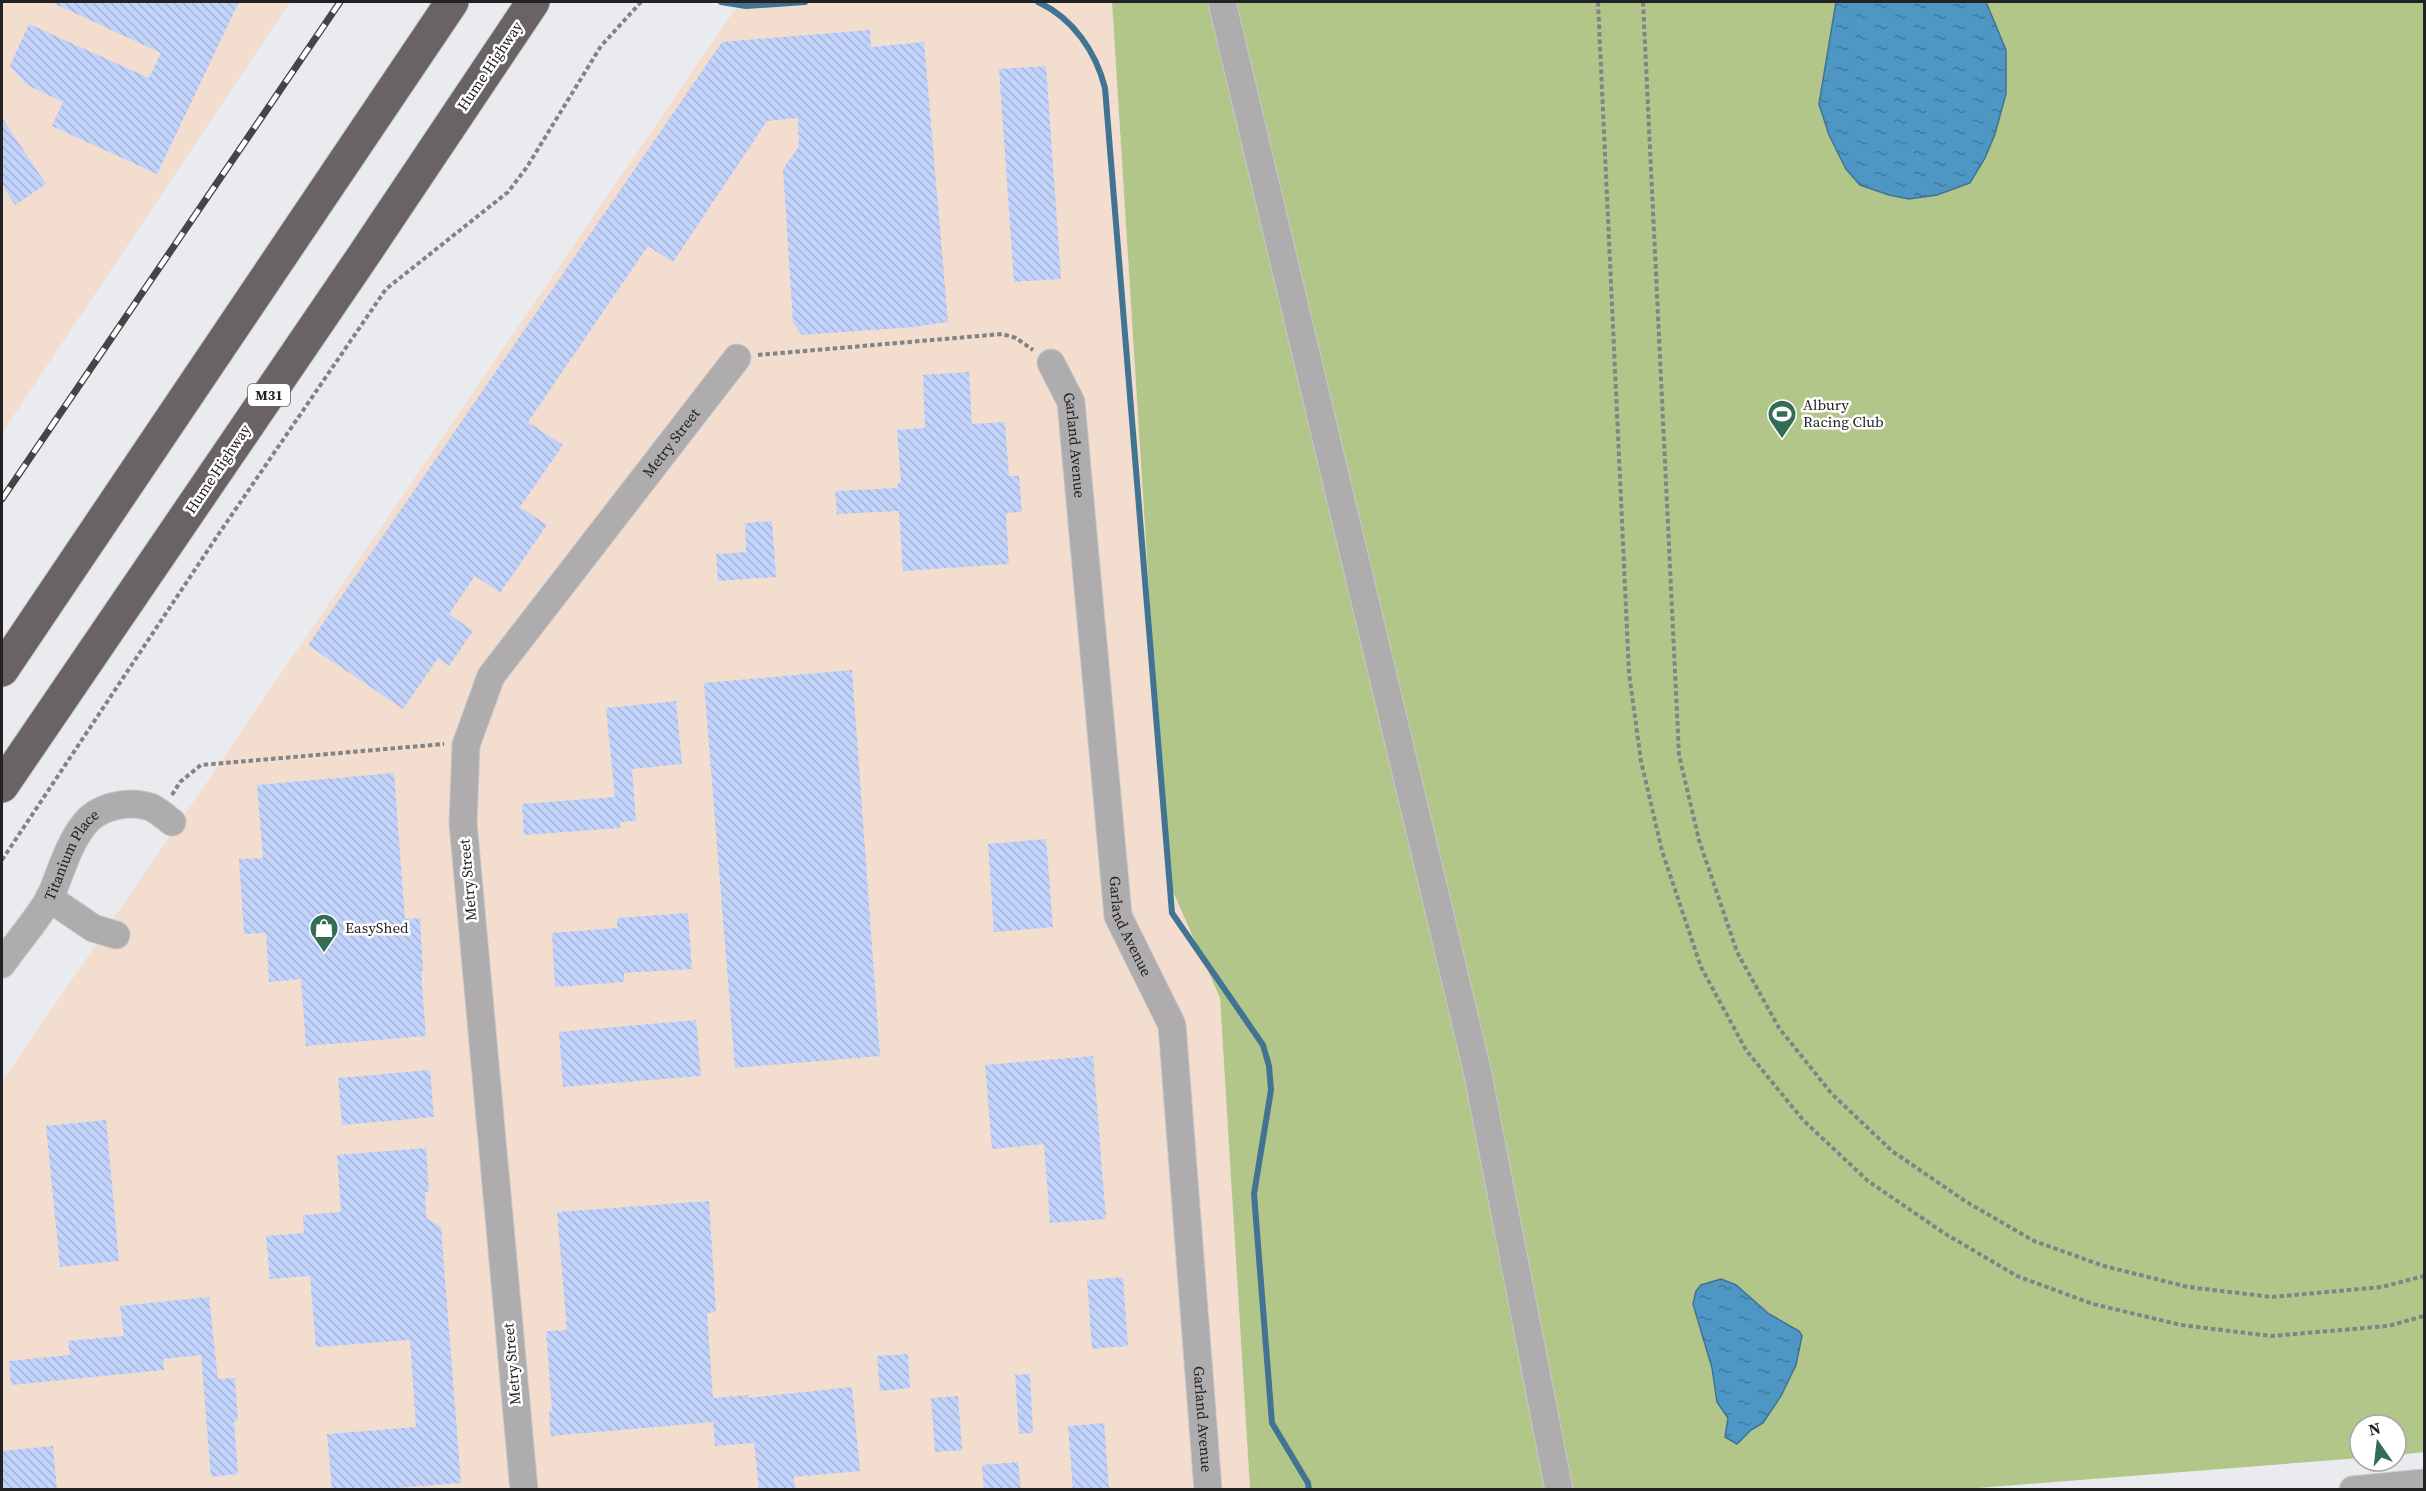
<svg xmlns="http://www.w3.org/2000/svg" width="2426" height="1491" font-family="'Source Serif 4',serif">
	<defs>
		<pattern id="water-ripples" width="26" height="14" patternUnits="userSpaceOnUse" patternTransform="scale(1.5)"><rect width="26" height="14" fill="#4e96c3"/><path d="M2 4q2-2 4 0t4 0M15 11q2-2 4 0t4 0" fill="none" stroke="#407a9e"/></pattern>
		<pattern id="building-back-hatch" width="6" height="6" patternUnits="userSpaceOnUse" patternTransform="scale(1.5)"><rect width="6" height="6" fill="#c2d3fb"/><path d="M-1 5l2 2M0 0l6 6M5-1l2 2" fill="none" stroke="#a6b5d7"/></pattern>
	</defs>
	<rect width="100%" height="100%" fill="#eaebef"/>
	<g fill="#f2ddcf">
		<path d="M2,2H290L2,433Z"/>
		<path d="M740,2H1112L1167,878L1220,998L1250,1489L2,1490V1082Z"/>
	</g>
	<path fill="#b2c68a" d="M1112,2H2424V1452L2396,1455V1425H2360V1458L1965,1489H1250L1220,998L1167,878Z"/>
	<g fill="url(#water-ripples)" stroke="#417393" stroke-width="1.5">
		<path d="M1836,2H1986L2006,50V94L1995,134L1985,158L1970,183L1937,195L1909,199L1889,195L1860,185L1846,169L1829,135L1819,104Z"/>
		<path d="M1721,1279L1736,1285L1769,1314L1799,1331L1802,1336L1796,1365L1781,1396L1763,1423L1751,1430L1737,1444L1725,1437L1728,1418L1717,1402L1712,1368L1693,1304L1696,1291L1701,1285Z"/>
	</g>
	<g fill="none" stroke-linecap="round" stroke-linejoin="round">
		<g stroke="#417393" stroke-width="6">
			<path d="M721,2L746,6L805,2"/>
			<path d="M1038,2C1073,18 1096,52 1105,88L1172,913L1263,1045L1269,1066L1271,1090L1254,1194L1272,1423L1308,1483L1309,1490"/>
		</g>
	</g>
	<g fill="url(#building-back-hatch)">
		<path d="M51,2H239L157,174L52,126L63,102L27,85L10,66L29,24L149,78L161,53Z"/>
		<path d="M870,30L871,47L924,42L948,322L914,327L802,335L793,322L783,169L799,146L798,118L767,121L673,262L648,246L528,422L563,445L520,507L547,525L500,593L475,576L449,614L473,631L449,666L438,658L403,709L308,645L722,42Z"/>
		<path d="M1046,66L1061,279L1014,282L999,69Z"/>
		<path d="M2,118L46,184L15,205L2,184Z"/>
		<path d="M969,372L972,424L1005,422L1009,476H1019L1022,512L1006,513L1009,564L903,571L899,511L837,514L835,491L897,488V484L901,483L897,430L925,428L923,375Z"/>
		<path d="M772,521L776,577L718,581L716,554L746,552L745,523Z"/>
		<path d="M852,670L880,1056L735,1068L704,683Z"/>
		<path d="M676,701L682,764L632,769L636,821L620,822V828L524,835L522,804L615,797L606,708Z"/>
		<path d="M394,773L405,919L420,918L423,971H421L426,1036L306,1046L301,979L269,982L266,933L244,934L239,859L263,858L257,785Z"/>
		<path d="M1046,839L1053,927L994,932L988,844Z"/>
		<path d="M688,913L692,969L624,973V982L555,987L552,933L617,928V918Z"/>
		<path d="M696,1020L701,1076L563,1087L559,1032Z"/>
		<path d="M1093,1056L1106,1219L1050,1223L1044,1144L992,1149L985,1065Z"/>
		<path d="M430,1070L434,1117L342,1125L338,1078Z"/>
		<path d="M106,1120L119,1261L60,1267L46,1126Z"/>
		<path d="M426,1148L429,1192H425L426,1218L441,1227L461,1483L375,1490H332L327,1434L416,1427L410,1340L316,1347L310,1276L270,1279L266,1236L304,1233L303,1215L341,1212L337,1155Z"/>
		<path d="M709,1201L716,1312L707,1313L713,1398L748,1395V1398L852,1387L860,1471L794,1477L795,1490H759L754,1443L715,1446L713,1422L551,1436L549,1412L552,1411L546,1331L567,1330L557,1212Z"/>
		<path d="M1123,1277L1128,1346L1092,1349L1087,1280Z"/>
		<path d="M209,1297L218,1379L235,1378L238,1420L234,1421L238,1474L211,1477L201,1355L163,1359L164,1370L11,1385L9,1361L70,1355L68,1341L124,1336L120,1306Z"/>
		<path d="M908,1354L910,1388L880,1391L877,1356Z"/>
		<path d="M1030,1374L1033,1433L1019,1434L1015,1375Z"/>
		<path d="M958,1396L962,1450L935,1452L931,1398Z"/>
		<path d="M1104,1423L1109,1490H1073L1068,1426Z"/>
		<path d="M53,1446L57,1490H2V1451Z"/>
		<path d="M1018,1462L1021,1490H984L982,1465Z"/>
	</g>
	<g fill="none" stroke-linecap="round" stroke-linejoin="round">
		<g stroke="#c6c7ca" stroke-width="29">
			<g id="minor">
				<path d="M1222,2L1477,1070L1559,1490"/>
				<path id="s1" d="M1051,363L1071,402L1118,916L1172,1025L1208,1490"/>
				<path d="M49,898L93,928L116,935"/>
				<path id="s2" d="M2,964C15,945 41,915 50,897C61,873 67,847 83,826C97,806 128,800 150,807C157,809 165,817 172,822"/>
				<path id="s3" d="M524,1490L463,823L466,745L491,676L737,358"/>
				<path d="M2353,1490L2424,1483"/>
			</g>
		</g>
		<g stroke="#c6c7ca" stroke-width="35">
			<g id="highway">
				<path d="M2,670L452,2"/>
				<path d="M2,786L361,259L533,2"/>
			</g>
		</g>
		<g stroke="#828386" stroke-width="4" stroke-dasharray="4.5 3" stroke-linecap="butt">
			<path d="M1598,2L1629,673L1641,761L1662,851L1701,967L1746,1050L1803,1120L1868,1181L1944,1233L2017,1276L2093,1304L2181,1325L2271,1336L2388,1326L2424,1316"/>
			<path d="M1643,2L1679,755L1699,840L1737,952L1779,1028L1832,1094L1892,1151L1965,1201L2034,1241L2104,1266L2188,1287L2272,1297L2382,1287L2424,1276"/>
			<path d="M758,355L1002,334L1016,338L1033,350"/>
			<path d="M172,795L180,782L201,765L444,744"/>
			<path d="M2,860L218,535L386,289L508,192L527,167L601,46L641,2"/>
		</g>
		<use href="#minor" stroke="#aeacac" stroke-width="27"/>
		<use href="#highway" stroke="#696463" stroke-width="33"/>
		<g stroke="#454547" stroke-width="7">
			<path id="rail" d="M2,499L340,2"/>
		</g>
		<use href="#rail" stroke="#fff" stroke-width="4.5" stroke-dasharray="14" stroke-linecap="butt"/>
	</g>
	<defs>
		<g id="stadium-pin" transform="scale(1.5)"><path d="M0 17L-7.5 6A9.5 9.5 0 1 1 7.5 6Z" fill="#346d55" stroke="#fff"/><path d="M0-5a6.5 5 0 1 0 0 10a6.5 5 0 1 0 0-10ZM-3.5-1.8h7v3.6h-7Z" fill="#fff"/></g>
		<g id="shop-pin" transform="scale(1.5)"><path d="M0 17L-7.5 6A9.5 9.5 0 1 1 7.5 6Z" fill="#346d55" stroke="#fff"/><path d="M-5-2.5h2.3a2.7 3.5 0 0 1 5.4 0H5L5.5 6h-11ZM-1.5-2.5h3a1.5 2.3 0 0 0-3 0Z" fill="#fff"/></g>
	</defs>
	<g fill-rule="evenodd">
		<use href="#stadium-pin" x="1782" y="414"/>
		<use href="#shop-pin" x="324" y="928"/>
	</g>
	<g text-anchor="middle" stroke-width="5" stroke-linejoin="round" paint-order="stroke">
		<rect fill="#fff" stroke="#646466" stroke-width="1.5" x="248" y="384" width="42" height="22" rx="4.5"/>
		<g font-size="14" font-weight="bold" fill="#222224">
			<text x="269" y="400">M31</text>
		</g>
		<g font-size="15" fill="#222224" stroke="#fff">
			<text transform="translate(490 66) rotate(-56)" y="5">Hume Highway</text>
			<text dy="5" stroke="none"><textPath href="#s3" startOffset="1116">Metry Street</textPath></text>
			<text dy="5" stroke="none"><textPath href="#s1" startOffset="87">Garland Avenue</textPath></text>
			<text transform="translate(218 469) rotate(-56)" y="5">Hume Highway</text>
			<text dy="5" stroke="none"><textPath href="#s2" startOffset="130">Titanium Place</textPath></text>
			<text transform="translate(468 880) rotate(-95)" y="5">Metry Street</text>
			<text dy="5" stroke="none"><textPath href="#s1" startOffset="573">Garland Avenue</textPath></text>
			<text transform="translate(512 1364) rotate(-95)" y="5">Metry Street</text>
			<text dy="5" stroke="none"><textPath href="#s1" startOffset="1077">Garland Avenue</textPath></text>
		</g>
		<g font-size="15" fill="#222224" stroke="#fff" text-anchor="start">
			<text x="1803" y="410">Albury<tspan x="1803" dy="17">Racing Club</tspan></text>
			<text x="345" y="933">EasyShed</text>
		</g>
	</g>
	<rect width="2426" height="1491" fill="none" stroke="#222224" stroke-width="6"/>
	<g transform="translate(2378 1443) rotate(346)"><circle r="28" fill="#ffffff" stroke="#a7a7a7" stroke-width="1.5"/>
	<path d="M0-4.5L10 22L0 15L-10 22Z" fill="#346d55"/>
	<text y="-9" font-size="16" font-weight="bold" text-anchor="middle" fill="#222224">N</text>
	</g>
</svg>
